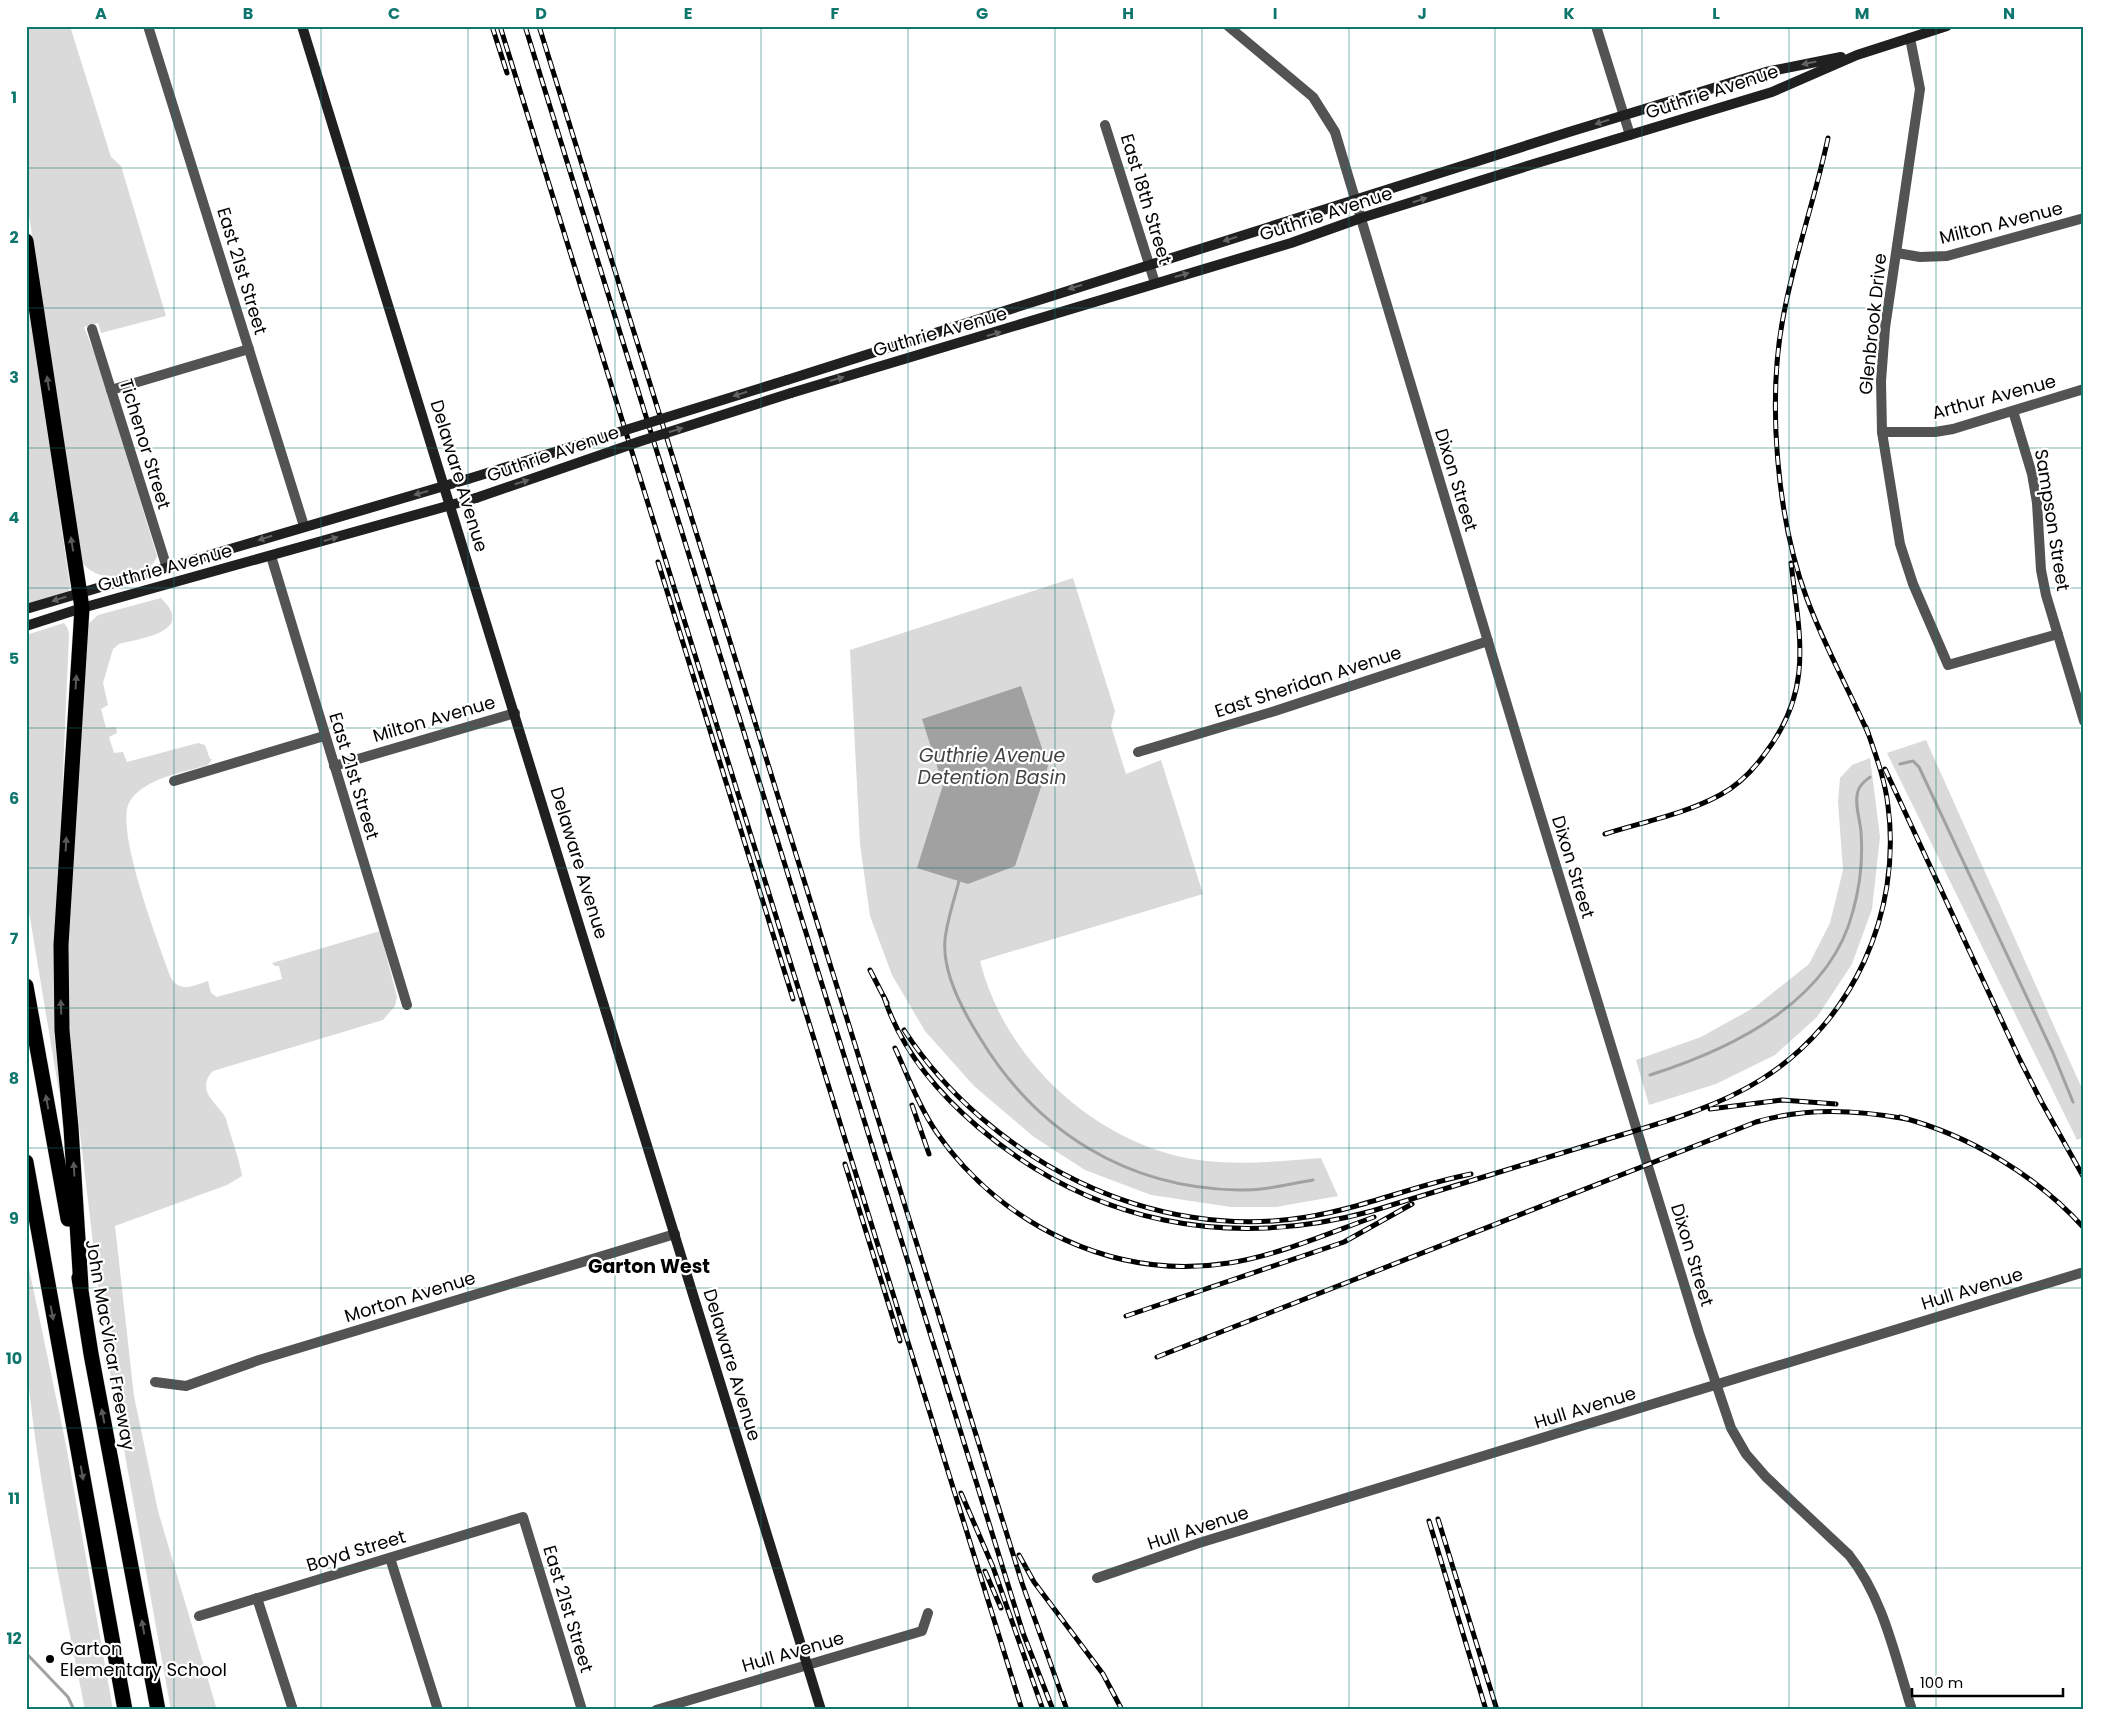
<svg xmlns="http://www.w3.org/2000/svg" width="2110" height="1736" font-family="Poppins,sans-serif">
	<rect width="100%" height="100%" fill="#fff"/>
	<g fill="#dadada">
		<path d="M26,26H70L111,157L121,166L166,316L101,333L98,323L84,327L98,362L157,556C153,567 147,569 136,572C114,579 95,580 80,560L26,195Z"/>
		<path d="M26,282L70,586L69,592L26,605Z"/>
		<path d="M1073,578L1115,711L1111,726L1126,774L1161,760L1203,894L980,961C1003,1051 1077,1126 1166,1153C1215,1168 1271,1162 1321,1158L1338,1196L1276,1207H1231L1151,1195L1085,1170L1034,1137L974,1086L925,1031L892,975L870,916L860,844L850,650Z"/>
		<path d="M161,598C196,632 142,638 119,644L113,649L103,683L108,705L101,709L106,728L116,727L117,733L109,737L114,753L123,752L127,762L198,743L205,745L210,759H212L208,765C183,773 146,777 130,801C113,826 160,947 171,978C180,993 193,986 208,981L211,993L217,997L220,996L282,979L279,966H275L272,963L380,931L397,997L395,1006L383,1020L213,1071C193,1092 222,1106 226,1119C231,1138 239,1157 242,1176L227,1185L115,1226L134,1396L158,1511L217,1710H171L105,1344L72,1066L68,1005V933L86,626L98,615Z"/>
		<path d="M64,623L68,629L69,635L59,866L61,1092H59L26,894V635Z"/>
		<path d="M1926,740L2084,1093V1137L2077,1140L1887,753Z"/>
		<path d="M1870,758L1880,837L1872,909L1852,964L1817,1017L1775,1055L1716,1084L1649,1105L1636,1060L1701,1037L1755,1007L1809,964L1830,923L1843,870L1838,802L1840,778L1852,765Z"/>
		<path d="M26,1254L66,1445L113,1710H85C62,1593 36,1475 26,1357C23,1323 26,1288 26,1254Z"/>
	</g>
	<path fill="#a1a1a1" d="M1021,686L1048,766L1015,866L968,884L917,868L943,785L922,719Z"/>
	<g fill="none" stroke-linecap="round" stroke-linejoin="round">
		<g stroke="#a1a1a1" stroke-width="3">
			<path d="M1900,764L1913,761L1919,767L2053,1053L2073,1102"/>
			<path d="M960,877C955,898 947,919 945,940C942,973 963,1011 980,1038C1037,1132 1127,1188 1238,1190C1263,1191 1288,1184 1313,1180"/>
			<path d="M1650,1075C1732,1049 1830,1002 1853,911C1860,886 1863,858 1861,832C1860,819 1854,803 1858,791C1860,784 1865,781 1870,777"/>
			<path d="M26,1653L68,1697L74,1710"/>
		</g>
		<g stroke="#dbdbdb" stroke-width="16">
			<g id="motorway">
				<path d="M26,241L82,608L61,945L62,1030L71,1128L81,1287"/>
				<path d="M26,986L68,1219"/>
				<path d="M26,1162L125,1710"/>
				<path d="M79,1278L91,1354L158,1710"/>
			</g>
		</g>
		<g stroke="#535353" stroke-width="10">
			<path d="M148,26L304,526"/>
			<path d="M1596,26L1630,135"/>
			<path d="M1910,38L1920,89L1885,328L1881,381L1882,432L1900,544L1913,584L1948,665L2058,634"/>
			<path d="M1105,125L1155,283"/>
			<path d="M1897,253L1920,257L1947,256L2084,218"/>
			<path d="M92,329L167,568"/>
			<path d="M111,390L249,349"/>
			<path d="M2013,411L2032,474L2037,503L2041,570L2046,595L2084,721"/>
			<path d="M1882,432H1935L1953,429L2084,389"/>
			<path d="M271,556L407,1005"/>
			<path d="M1138,752L1275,711L1488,641"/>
			<path d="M334,766L515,713"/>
			<path d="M174,781L324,736"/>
			<path d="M155,1382L186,1386L259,1360L675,1234"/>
			<path d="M390,1558L438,1710"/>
			<path d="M1097,1578L1199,1543L2084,1272"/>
			<path d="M257,1598L293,1710"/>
			<path d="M199,1616L523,1517L582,1710"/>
			<path d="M656,1710L922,1631L928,1613"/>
		</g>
		<path stroke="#535353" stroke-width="10" d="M1228,26L1313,97L1335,132L1526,768L1699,1333L1731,1428L1746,1454L1766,1477L1849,1555C1884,1599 1895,1657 1912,1710"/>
		<g stroke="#202020" stroke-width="10">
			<path d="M302,26L821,1710"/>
			<path d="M787,380L1569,132L1766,72L1841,57"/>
			<path d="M791,393L1291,243L1361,218L1537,163L1772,92L1857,55L1947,26"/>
			<path d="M26,609L468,479"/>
			<path d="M26,626L82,608L476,498"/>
		</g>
		<use href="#motorway" stroke="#000" stroke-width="15"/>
		<g stroke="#000" stroke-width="5">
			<g id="rail">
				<path d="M492,26L507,73"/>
				<path d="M500,26L1022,1710"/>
				<path d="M525,26L1023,1633L1053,1710"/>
				<path d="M539,26L1022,1583L1067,1710"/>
				<path d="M1828,138C1815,199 1794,257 1783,318C1767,402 1777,519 1807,599C1824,645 1848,688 1868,733"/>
				<path d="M658,562L793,999"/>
				<path d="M1885,769L2020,1060L2041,1101L2084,1178"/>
				<path d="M1605,834C1643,822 1685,814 1720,795C1737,786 1753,770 1764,755C1814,690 1800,638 1791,563"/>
				<path d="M870,970L887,1003"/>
				<path d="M884,997C901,1050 937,1092 978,1127C1092,1224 1229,1250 1372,1211C1447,1188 1523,1165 1598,1142C1653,1125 1713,1110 1762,1079C1853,1022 1902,912 1888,806C1885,779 1875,753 1866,727"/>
				<path d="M904,1030C989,1160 1152,1243 1307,1217C1363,1208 1415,1185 1471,1174"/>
				<path d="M895,1048C908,1076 919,1107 937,1133C1002,1226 1115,1281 1229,1263C1276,1256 1329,1233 1374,1217"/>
				<path d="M912,1105L929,1154"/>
				<path d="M1710,1109L1782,1100L1836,1104"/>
				<path d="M1900,1117C1969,1135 2036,1175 2084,1228"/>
				<path d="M845,1164L900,1341"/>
				<path d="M1126,1316L1344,1242L1412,1204"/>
				<path d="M1157,1357L1756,1122C1807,1107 1856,1110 1907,1119"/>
				<path d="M961,1493L993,1567L1043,1710"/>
				<path d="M1438,1519L1497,1710"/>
				<path d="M1429,1521L1486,1710"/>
				<path d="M1019,1555L1034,1582L1103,1674L1122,1710"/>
				<path d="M985,1571L1001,1608"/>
			</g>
		</g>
		<use href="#rail" stroke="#fff" stroke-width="3" stroke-dasharray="9" stroke-linecap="butt"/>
		<g stroke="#202020" stroke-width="10">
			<path d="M468,479L787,380"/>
			<path d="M476,498L641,441L791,393"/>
		</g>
	</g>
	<defs><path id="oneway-solid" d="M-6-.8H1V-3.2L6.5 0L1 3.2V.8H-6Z" transform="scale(1.25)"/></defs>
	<g fill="#636363">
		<use href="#oneway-solid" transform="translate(1809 63) rotate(168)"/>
		<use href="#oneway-solid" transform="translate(1602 122) rotate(163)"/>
		<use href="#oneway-solid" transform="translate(1420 200) rotate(-18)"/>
		<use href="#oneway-solid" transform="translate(1230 239) rotate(163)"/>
		<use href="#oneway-solid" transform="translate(1182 275) rotate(-16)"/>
		<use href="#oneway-solid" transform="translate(1075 287) rotate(162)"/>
		<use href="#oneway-solid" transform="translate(994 334) rotate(-16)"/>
		<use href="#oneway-solid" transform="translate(837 379) rotate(-16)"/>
		<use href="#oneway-solid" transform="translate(740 394) rotate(163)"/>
		<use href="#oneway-solid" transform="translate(676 430) rotate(-18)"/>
		<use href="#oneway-solid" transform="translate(522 482) rotate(-18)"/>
		<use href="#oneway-solid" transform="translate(421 493) rotate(164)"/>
		<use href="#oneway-solid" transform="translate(265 538) rotate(163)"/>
		<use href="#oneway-solid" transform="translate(331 539) rotate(-16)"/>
		<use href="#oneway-solid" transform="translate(59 599) rotate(163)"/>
	</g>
	<g fill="#595959">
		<use href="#oneway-solid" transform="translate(48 383) rotate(-99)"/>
		<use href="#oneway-solid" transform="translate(72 544) rotate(-99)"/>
		<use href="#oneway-solid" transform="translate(76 682) rotate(-86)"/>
		<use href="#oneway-solid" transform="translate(66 844) rotate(-87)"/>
		<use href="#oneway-solid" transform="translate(61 1007) rotate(-92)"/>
		<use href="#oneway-solid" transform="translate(47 1102) rotate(-100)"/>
		<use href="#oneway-solid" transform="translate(74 1169) rotate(-93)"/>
		<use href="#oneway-solid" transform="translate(52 1313) rotate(79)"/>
		<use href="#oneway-solid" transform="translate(103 1416) rotate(-101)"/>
		<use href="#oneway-solid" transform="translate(82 1473) rotate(80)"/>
		<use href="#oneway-solid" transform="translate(143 1627) rotate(-100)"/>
	</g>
	<path fill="none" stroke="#0f766e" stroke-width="1" stroke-opacity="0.55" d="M174,26V1710M321,26V1710M468,26V1710M615,26V1710M761,26V1710M908,26V1710M1055,26V1710M1202,26V1710M1349,26V1710M1495,26V1710M1642,26V1710M1789,26V1710M1936,26V1710M26,168H2084M26,308H2084M26,448H2084M26,588H2084M26,728H2084M26,868H2084M26,1008H2084M26,1148H2084M26,1288H2084M26,1428H2084M26,1568H2084"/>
	<circle fill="#000" stroke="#fff" stroke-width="2" cx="50" cy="1659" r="5"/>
	<g text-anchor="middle" stroke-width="4.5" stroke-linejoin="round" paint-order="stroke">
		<g font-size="18" fill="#000" stroke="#fff">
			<text transform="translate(1712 92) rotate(-18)" y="6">Guthrie Avenue</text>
			<text transform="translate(1146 199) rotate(73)" y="6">East 18th Street</text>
			<text transform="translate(1326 214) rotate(-18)" y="6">Guthrie Avenue</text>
			<text transform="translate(2001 223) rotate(-14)" y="6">Milton Avenue</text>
			<text transform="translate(242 271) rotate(73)" y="6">East 21st Street</text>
			<text transform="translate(1873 324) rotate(-84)" y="6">Glenbrook Drive</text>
			<text transform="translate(940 332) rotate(-16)" y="6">Guthrie Avenue</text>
			<text transform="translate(1994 397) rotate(-15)" y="6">Arthur Avenue</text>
			<text transform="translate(145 444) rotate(73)" y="6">Tichenor Street</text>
			<text transform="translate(553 454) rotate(-19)" y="6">Guthrie Avenue</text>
			<text transform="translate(459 476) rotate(73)" y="6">Delaware Avenue</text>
			<text transform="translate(1456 480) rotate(73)" y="6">Dixon Street</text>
			<text transform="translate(2052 520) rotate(81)" y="6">Sampson Street</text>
			<text transform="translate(165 568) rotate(-15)" y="6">Guthrie Avenue</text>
			<text transform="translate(1308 682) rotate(-18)" y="6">East Sheridan Avenue</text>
			<text transform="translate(434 719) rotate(-16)" y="6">Milton Avenue</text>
			<text transform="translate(354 776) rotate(73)" y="6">East 21st Street</text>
			<text transform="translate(579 863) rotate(73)" y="6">Delaware Avenue</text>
			<text transform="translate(1573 867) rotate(73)" y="6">Dixon Street</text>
			<text transform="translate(1692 1255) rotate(73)" y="6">Dixon Street</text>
			<text transform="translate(1972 1289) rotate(-17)" y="6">Hull Avenue</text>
			<text transform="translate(410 1297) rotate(-17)" y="6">Morton Avenue</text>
			<text transform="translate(110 1345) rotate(80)" y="6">John MacVicar Freeway</text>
			<text transform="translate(732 1365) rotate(73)" y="6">Delaware Avenue</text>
			<text transform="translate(1585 1408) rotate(-17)" y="6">Hull Avenue</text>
			<text transform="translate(1198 1528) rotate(-18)" y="6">Hull Avenue</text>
			<text transform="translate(356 1551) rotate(-17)" y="6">Boyd Street</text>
			<text transform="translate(568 1609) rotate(73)" y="6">East 21st Street</text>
			<text transform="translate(793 1652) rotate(-16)" y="6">Hull Avenue</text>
		</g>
		<g font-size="18" fill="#000" stroke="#fff" text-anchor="start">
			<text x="60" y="1655">Garton<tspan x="60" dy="21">Elementary School</tspan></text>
		</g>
		<g font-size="19" font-style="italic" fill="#424242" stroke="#fff">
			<text x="992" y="762">Guthrie Avenue<tspan x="992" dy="22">Detention Basin</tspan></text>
		</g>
		<g font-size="19" font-weight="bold" fill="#000" stroke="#fff">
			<text x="649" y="1273">Garton West</text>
		</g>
	</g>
	<rect width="2110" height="1736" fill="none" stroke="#ffffff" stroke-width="55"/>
	<path d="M1912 1688v8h151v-8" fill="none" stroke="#000000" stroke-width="2.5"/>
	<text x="1920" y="1688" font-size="15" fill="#000000" stroke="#ffffff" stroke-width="4" paint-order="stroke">100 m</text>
	<rect x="28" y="28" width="2054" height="1680" fill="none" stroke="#0f766e" stroke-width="2"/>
	<g font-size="16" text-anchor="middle" font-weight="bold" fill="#0f766e">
		<text x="101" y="19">A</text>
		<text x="248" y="19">B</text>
		<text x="394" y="19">C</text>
		<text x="541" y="19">D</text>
		<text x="688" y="19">E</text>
		<text x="835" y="19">F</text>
		<text x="982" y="19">G</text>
		<text x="1128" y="19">H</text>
		<text x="1275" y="19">I</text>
		<text x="1422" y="19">J</text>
		<text x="1569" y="19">K</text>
		<text x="1716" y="19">L</text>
		<text x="1862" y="19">M</text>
		<text x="2009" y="19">N</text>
		<text x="14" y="103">1</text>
		<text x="14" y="243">2</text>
		<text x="14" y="383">3</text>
		<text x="14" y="523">4</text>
		<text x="14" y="664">5</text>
		<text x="14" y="804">6</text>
		<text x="14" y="944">7</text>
		<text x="14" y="1084">8</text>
		<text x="14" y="1224">9</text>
		<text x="14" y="1364">10</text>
		<text x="14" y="1504">11</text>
		<text x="14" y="1644">12</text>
	</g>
</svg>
